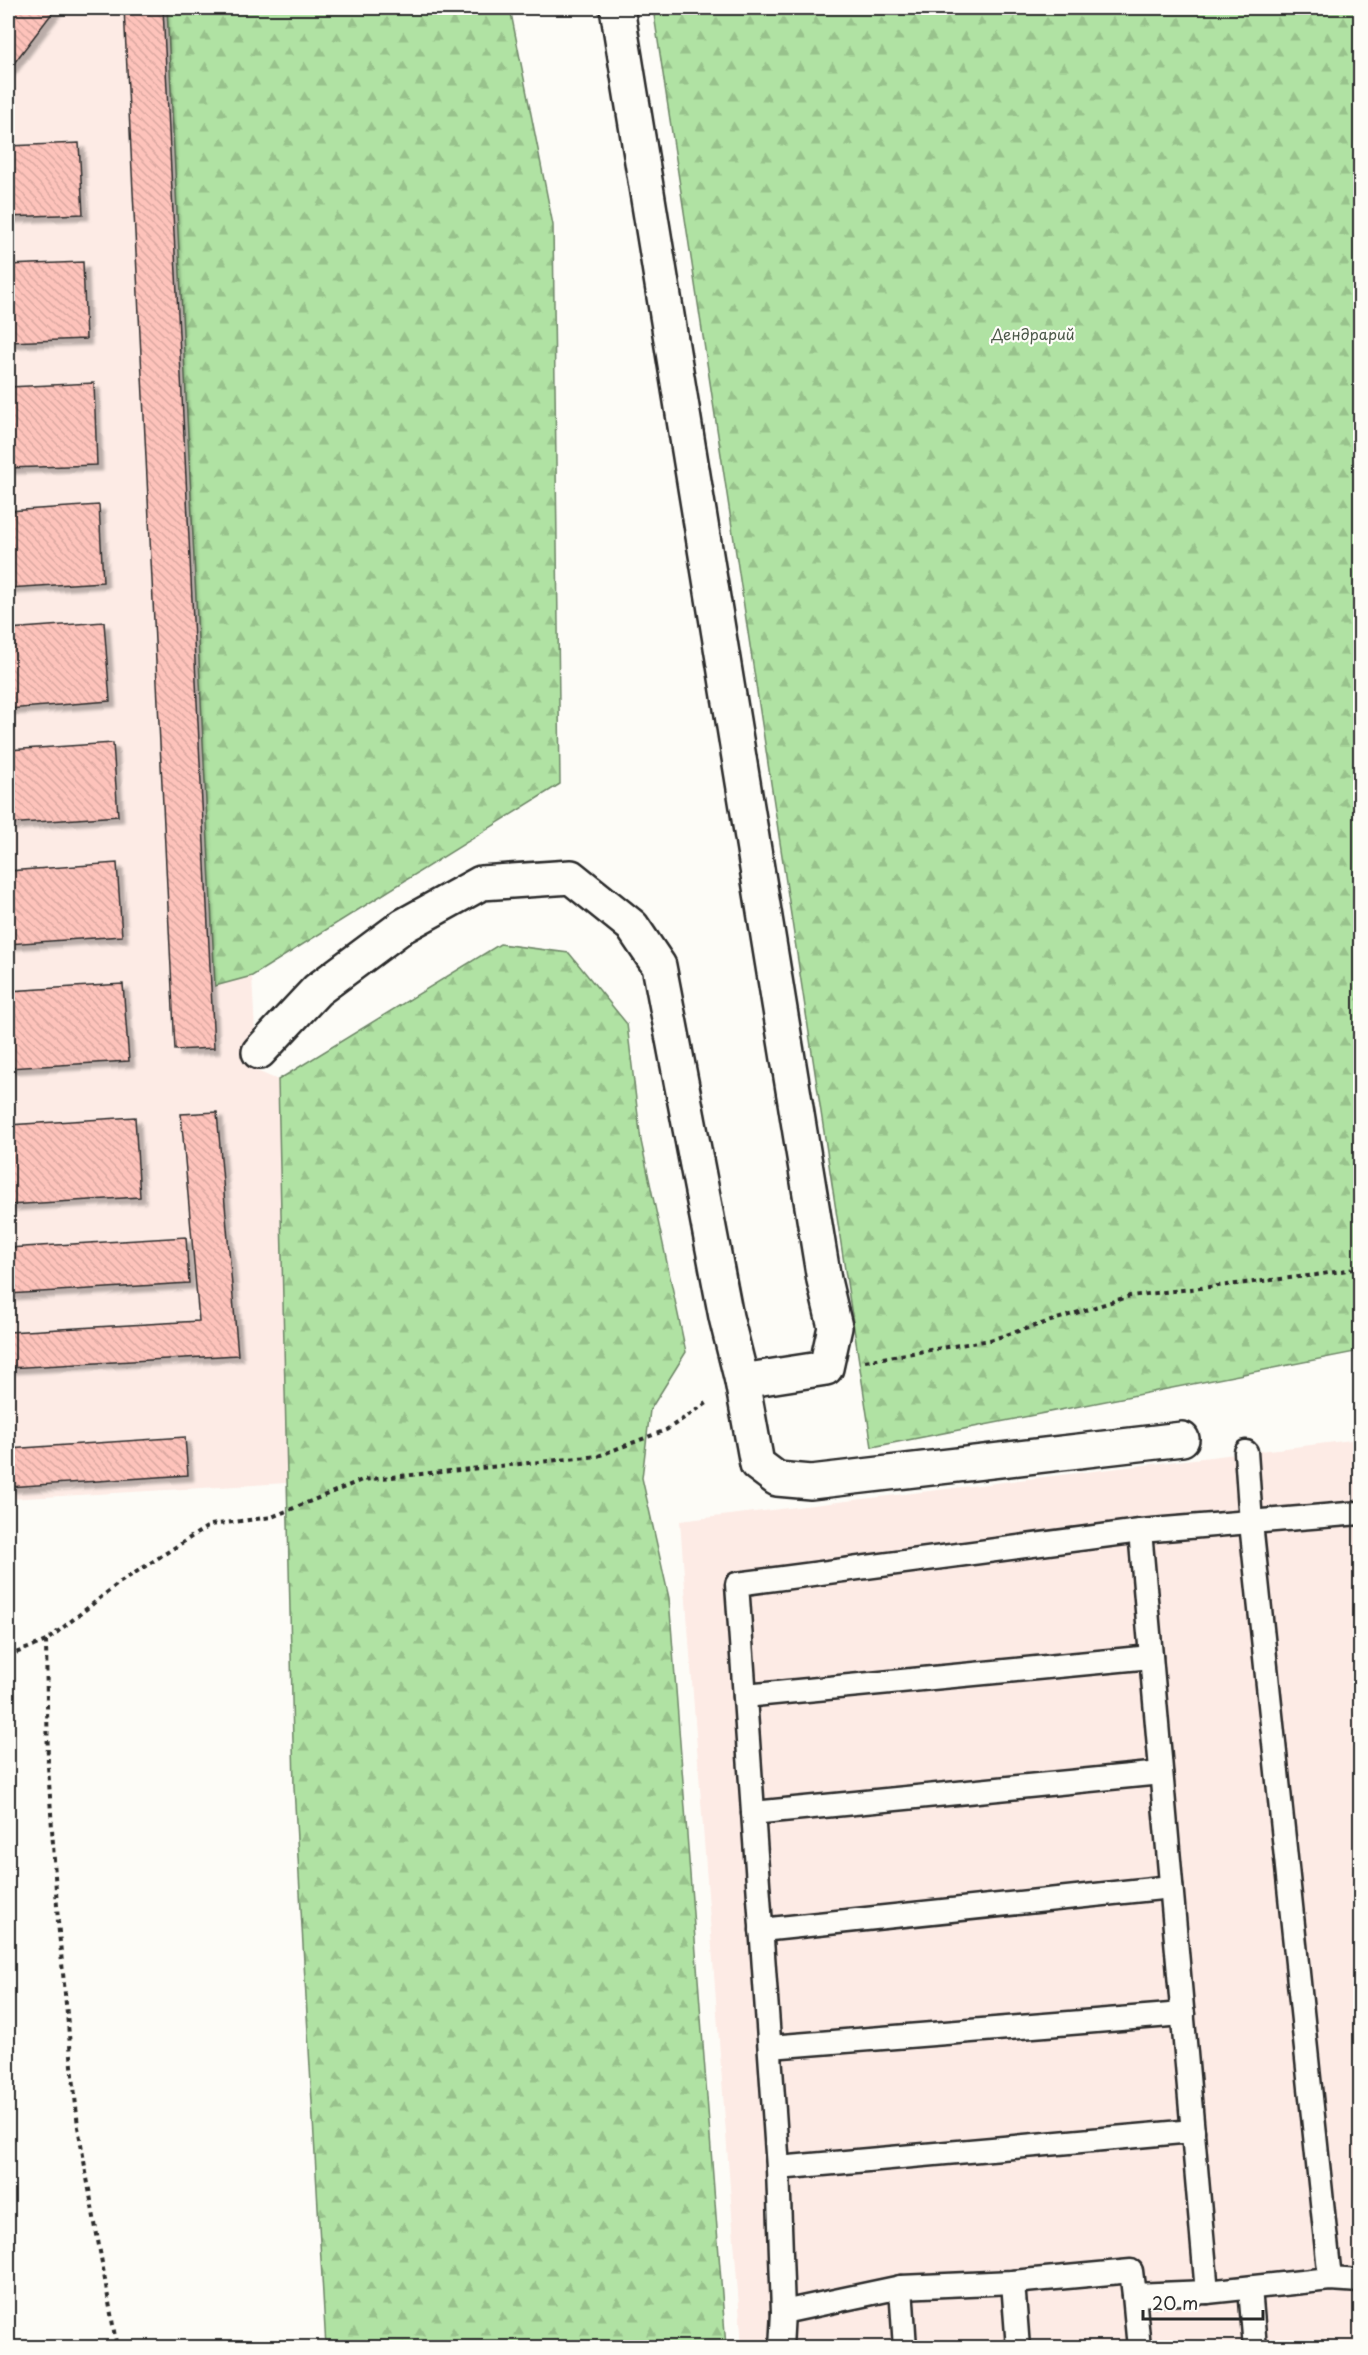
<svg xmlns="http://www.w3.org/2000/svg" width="1368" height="2355" font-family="'Playpen Sans',sans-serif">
	<defs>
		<pattern id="forest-firs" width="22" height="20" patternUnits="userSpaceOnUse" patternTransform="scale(1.5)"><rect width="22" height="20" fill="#b0e2a3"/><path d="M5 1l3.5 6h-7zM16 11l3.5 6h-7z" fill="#98c28c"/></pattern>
		<pattern id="building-back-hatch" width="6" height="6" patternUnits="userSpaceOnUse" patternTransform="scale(1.5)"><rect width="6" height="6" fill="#fec3bb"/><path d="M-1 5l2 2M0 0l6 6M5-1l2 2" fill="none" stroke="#daa8a1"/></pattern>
		<filter id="shadow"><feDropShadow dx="5.5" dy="5.5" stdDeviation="1.5" flood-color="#0004"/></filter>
	</defs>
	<rect width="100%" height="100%" fill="#fdfcf7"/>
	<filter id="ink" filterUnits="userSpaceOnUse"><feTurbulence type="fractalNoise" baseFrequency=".0167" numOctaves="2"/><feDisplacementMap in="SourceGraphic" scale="12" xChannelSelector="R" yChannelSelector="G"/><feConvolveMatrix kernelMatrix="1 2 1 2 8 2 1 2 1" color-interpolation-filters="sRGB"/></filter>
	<g filter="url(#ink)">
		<g fill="#fdebe5">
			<path d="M8,8H167L215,985L252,976L257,1071L278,1080L287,1483L8,1499Z"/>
			<path d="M1360,1439V2347H742L680,1521Z"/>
		</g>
		<g fill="url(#forest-firs)" stroke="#6e8667" stroke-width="1.5">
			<path d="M167,8H510L553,225L560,784L252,976L215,986Z"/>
			<path d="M653,8H1360V1351L872,1447Z"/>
			<path d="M500,944L569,953L627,1024L641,1141L686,1352L650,1410L642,1478L669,1598L726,2347H326L294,1787L278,1080Z"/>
		</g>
		<g fill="url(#building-back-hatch)" stroke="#2b2b2b" stroke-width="1.5" filter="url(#shadow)">
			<path d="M8,8H56L8,71Z"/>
			<path d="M124,8H163L214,1048L175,1050Z"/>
			<path d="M79,143L83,214L8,217V146Z"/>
			<path d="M83,262L86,339L8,342V265Z"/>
			<path d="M94,383L97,465L8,468V387Z"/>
			<path d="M99,505L103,582L8,588V511Z"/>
			<path d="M104,622L110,701L8,709V629Z"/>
			<path d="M113,743L118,816L8,824V750Z"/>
			<path d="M117,863L122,936L8,944V871Z"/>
			<path d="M123,984L129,1061L8,1068V991Z"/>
			<path d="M217,1112L238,1355L8,1368V1332L199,1321L181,1114Z"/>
			<path d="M135,1117L140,1197L8,1205V1125Z"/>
			<path d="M186,1237L189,1283L8,1294V1248Z"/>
			<path d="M185,1437L188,1475L8,1487V1449Z"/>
		</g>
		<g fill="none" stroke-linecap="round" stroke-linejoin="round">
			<g stroke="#2b2b2b" stroke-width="27">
				<g id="service">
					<path d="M1246,1452L1251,1523L1330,2279"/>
					<path d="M1140,1531L1207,2292"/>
					<path d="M745,1696L1151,1657"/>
					<path d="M753,1813L1161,1773"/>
					<path d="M761,1930L1171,1887"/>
					<path d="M770,2047L1183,2014"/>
					<path d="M778,2168L1193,2131"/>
					<path d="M1013,2282L1018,2348"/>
					<path d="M901,2287L905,2348"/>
					<path d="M1250,2288L1255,2348"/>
					<path d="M1134,2295L1139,2348"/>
					<path d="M783,2312L901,2287L1013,2282L1131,2271L1134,2295L1207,2292L1330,2279L1360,2281"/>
					<path d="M781,2348L783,2312L778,2168L737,1584L1140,1531L1360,1513"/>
				</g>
			</g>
			<g stroke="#2b2b2b" stroke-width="38">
				<g id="minor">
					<path d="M259,1052L317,990L403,926L481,883L571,877L632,926L659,966L726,1317L742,1381L826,1368L835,1327L824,1280L617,8"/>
					<path d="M742,1381L757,1464L777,1479L811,1482L1182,1439"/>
				</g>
			</g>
			<g stroke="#2b2b2b" stroke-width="4" stroke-dasharray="4.5 4.5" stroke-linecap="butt">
				<path d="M865,1361L990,1340L1130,1296L1316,1275L1360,1268"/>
				<path d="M46,1641L48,1766L58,1922L78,2127L117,2348"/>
				<path d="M8,1656L46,1641L119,1583L210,1525L272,1517L362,1480L598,1456L666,1430L707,1403"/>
			</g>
			<use href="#service" stroke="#fdfcf7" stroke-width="22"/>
			<use href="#minor" stroke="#fdfcf7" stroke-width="33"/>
		</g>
	</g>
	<g text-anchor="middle" stroke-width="4.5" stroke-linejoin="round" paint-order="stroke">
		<g font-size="15" fill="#4c5949" stroke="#fdfcf7">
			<text x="1033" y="340">Дендрарий</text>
		</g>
	</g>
	<rect width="1368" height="2355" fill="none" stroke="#fdfcf7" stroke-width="30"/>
	<rect x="15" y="15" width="1338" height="2325" fill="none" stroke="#2b2b2b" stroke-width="2" filter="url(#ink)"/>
	<path d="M1143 2310v9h120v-9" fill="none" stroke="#2b2b2b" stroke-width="3"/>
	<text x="1152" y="2310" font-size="18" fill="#2b2b2b" stroke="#fdfcf7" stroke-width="4.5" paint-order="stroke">20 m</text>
</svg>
